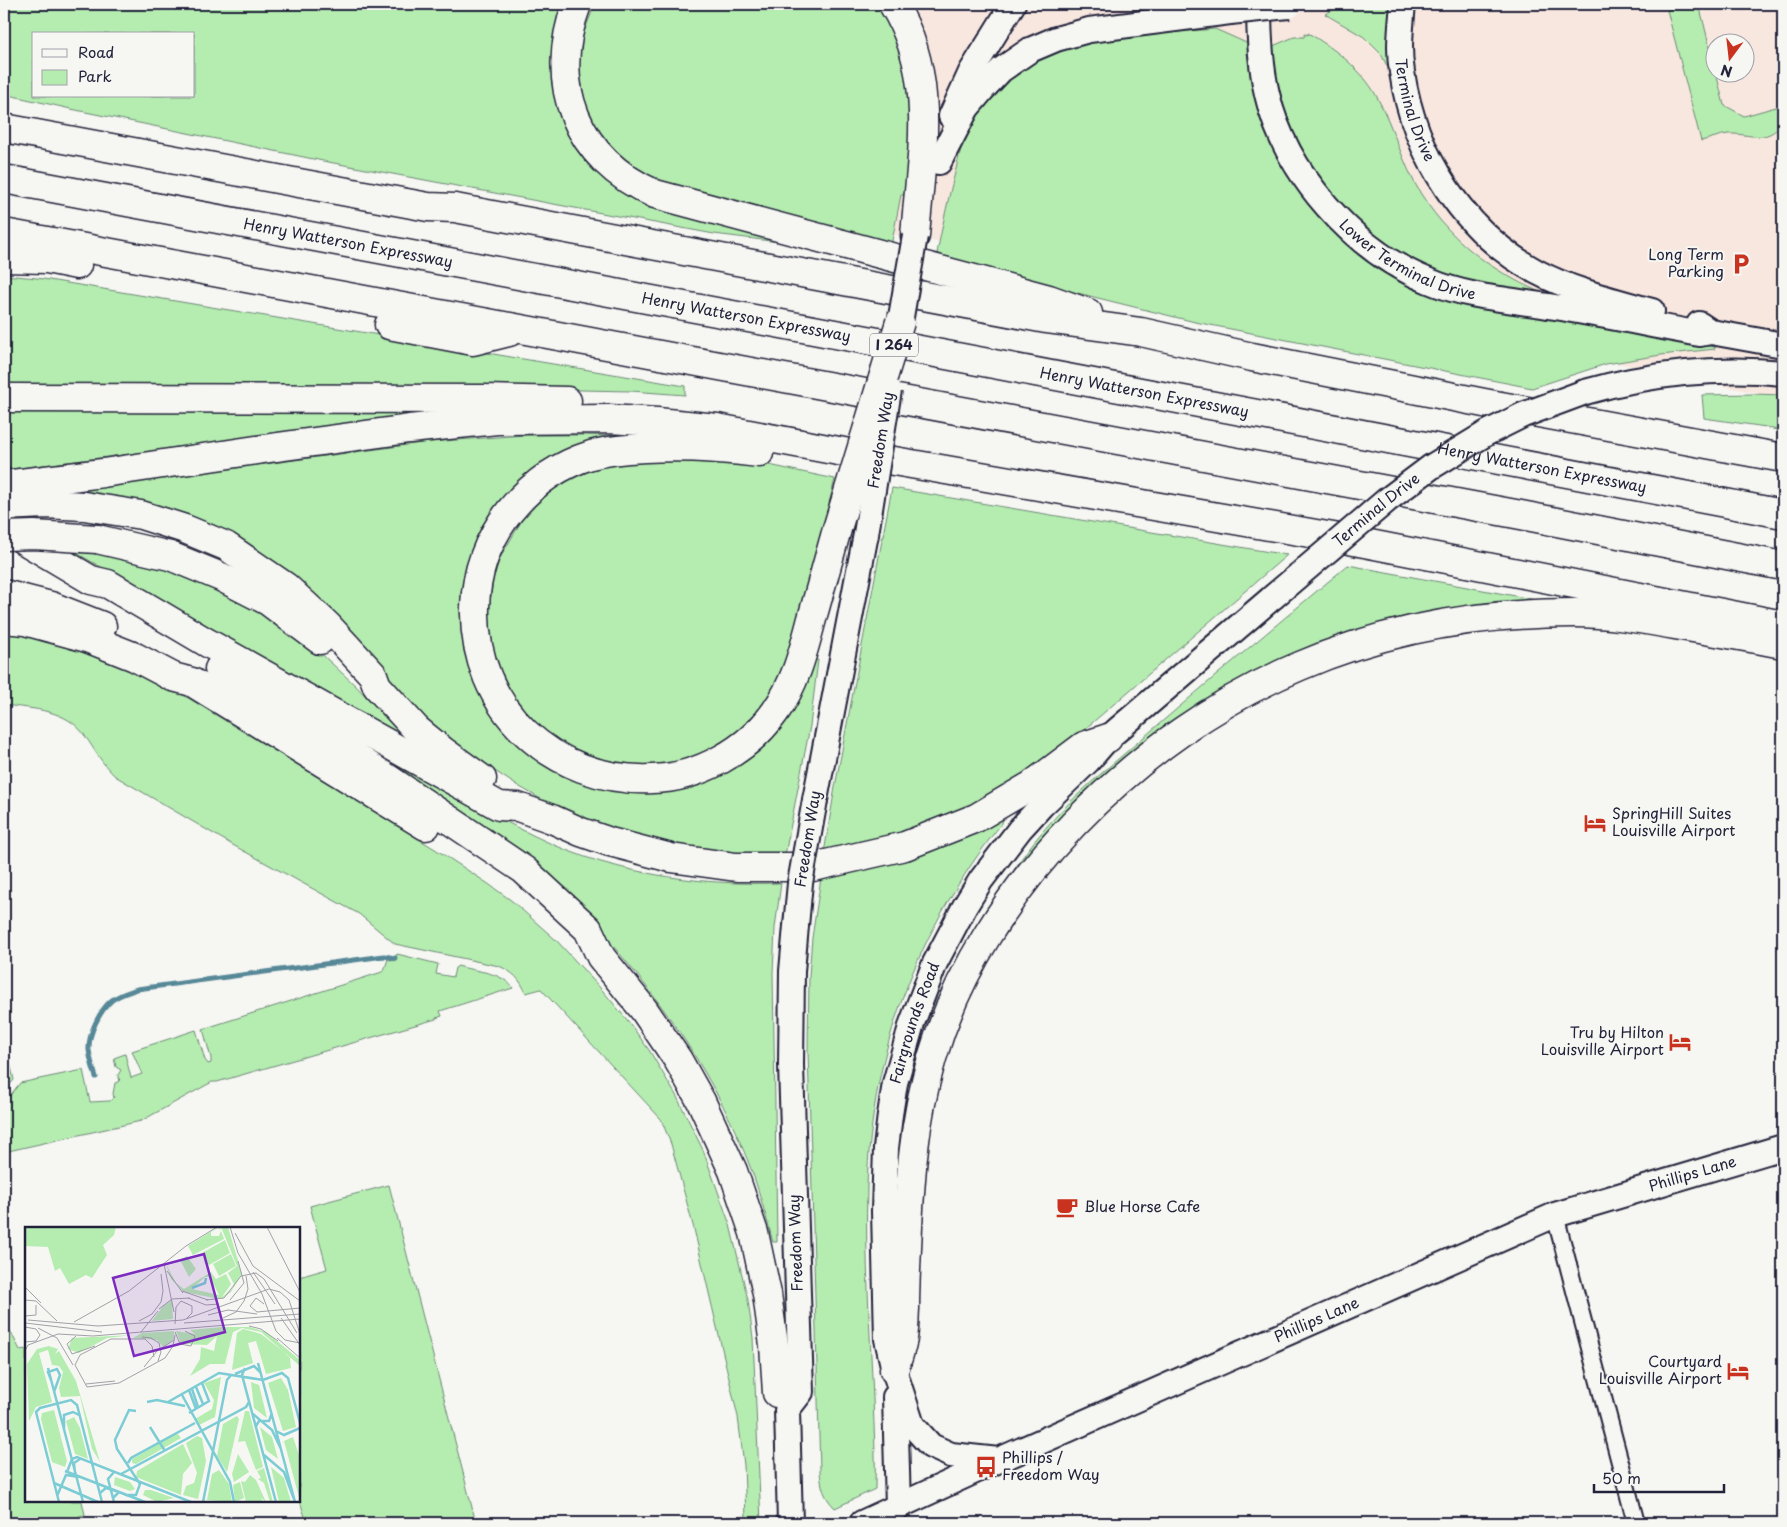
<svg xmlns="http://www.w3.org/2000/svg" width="1787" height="1527" font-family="'Playpen Sans',sans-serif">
	<rect width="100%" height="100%" fill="#f6f6f2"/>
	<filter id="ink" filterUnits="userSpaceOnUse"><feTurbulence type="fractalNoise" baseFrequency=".02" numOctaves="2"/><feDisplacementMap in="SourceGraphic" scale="10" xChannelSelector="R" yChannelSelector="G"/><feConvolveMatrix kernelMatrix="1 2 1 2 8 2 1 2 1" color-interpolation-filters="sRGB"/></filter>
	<g filter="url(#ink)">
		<path fill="#f8e7df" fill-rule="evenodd" d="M4,4H1783V399L1566,352L1459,332L496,166L194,96V34H34ZM1714,42H1744V72H1714Z"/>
		<g fill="#b5edb0" stroke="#6c8876" fill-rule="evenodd">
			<path d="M4,4H578L561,30L587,156L787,243L714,234L323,161L71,109L4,94ZM34,34H194V96H34Z"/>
			<path d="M595,4H878L894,24L917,117L904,195H901L891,246L678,191L640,175L608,146L595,126L586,105L583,92L579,67L580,54L584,32Z"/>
			<path d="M1344,4H1391L1389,26L1392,76L1381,54L1364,37L1325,14Z"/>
			<path d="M1694,4H1699L1714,65V72L1716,73L1724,105L1744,116L1783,105V123C1765,145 1751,133 1728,134C1720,135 1710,139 1701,141L1667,10Z"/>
			<path d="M1215,29L1251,45L1252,53H1247L1252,78L1261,103L1368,256L1632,331L1715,347V349L1661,355L1606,364L1532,388L1195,322L936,258C942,228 948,198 956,169C960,151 965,131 975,115C1029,32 1128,37 1215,29Z"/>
			<path d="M1308,33C1335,49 1362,69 1377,97C1394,128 1402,163 1421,194C1454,246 1499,276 1556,299C1532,294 1509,289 1485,285C1474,283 1462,282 1452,278C1352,245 1279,150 1273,46L1294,37H1304L1305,34L1308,35Z"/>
			<path d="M4,275L37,278L685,386V395L631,391L581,390L4,391Z"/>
			<path d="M1752,394L1783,395V432L1766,427L1704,418L1702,395Z"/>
			<path d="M4,411L440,412L306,432L4,470Z"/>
			<path d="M525,435H582L639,437L525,484L469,643L576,780C642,807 725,791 774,737C794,715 807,688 815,660H818L810,726L785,855H750L697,851L616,830L569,813L546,802L513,783L465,751L421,714L291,580L55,492L430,442Z"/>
			<path d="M659,458L755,462L835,479L794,645L775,697L724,746L708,755L645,770L579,755L537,726L513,698L504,681L492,646L489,612L493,579L500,558L522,520L537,504L554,489L572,479L592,470L614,464Z"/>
			<path d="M892,488L1287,555L1028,778L934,826L824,853L835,787Z"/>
			<path d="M71,550L118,556L164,566L231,593L315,648L356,686L411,743Z"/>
			<path d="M1348,565L1553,603L1295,662L1019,873L1014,870C1048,816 1096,778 1144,737C1211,679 1280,622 1348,565Z"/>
			<path d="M4,630L57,639L162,682L435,849L487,883L512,901L557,941L603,991L628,1021L649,1050L677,1097L703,1150L730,1225L748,1300L753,1338L761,1523H744L743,1520L746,1519L744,1465L738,1417L694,1229L671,1144L661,1119L541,989L526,993C520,979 513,972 499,966L395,944L359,914L231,844L115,776C102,764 95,750 85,736C67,709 33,709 4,705Z"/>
			<path d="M353,739C392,760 431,781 470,802C512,825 555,849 601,862C660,879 720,885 781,883L775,928L773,973L777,1242H773C767,1220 761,1198 754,1177C718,1078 659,995 589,919Z"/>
			<path d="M1004,817L1002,823C917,930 871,1051 867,1187C865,1258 870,1329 873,1399C874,1429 876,1459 875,1489L835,1508C823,1496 821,1486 820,1470L808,1051L809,976L812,938L821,878Z"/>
			<path d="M397,954L438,964L436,974L453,977L455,968L458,966C476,972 501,971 513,988L440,1011L442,1016L436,1018V1019L217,1082H212L141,1121L4,1152V1103L20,1083L83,1070L90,1102L110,1101L114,1097L113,1094L115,1083L120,1081L118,1075L121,1070L116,1067L114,1058L125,1054L131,1078L142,1074L132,1051L196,1030L205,1060L208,1064L211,1063V1058L203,1029L379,973L384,971L388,959L395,961Z"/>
			<path d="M4,1036L14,1080L4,1091Z"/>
			<path d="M389,1185L476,1523H307L299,1498V1277L327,1269L310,1206Z"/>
			<path d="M7,1325L20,1350L26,1349V1501H82L85,1515L79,1516L78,1520L71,1522V1523H4V1326Z"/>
		</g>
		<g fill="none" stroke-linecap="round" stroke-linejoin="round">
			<path stroke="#578897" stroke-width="5" d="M96,1077C93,1068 90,1059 89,1050C88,1034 100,1010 112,1000C120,994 129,992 137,989L384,956L395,958"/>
			<g stroke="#22223b" stroke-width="20">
				<path id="street" d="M1555,1215L1636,1523"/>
			</g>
			<g stroke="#22223b" stroke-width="28">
				<g id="secondary">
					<path id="s1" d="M1259,4C1259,34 1260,64 1267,94C1285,173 1354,251 1429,281C1469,298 1513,300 1555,307C1603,315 1651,325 1700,334L1711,332"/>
					<path id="s2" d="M1403,4C1401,27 1398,49 1402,72C1414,154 1463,232 1537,272C1573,291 1613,300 1652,311"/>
					<path d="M951,116L971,72L1013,4"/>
					<path d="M939,162L967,108L983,89L1001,70L1030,50L1056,39L1089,30L1230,12"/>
					<path d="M1699,324L1711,332L1783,345"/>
					<path d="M1585,392C1648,374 1718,366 1783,373"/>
					<path d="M815,800L866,534"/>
					<path d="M895,1397L898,1507"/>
					<path id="s3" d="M999,1460L951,1455L931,1446L912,1425L894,1370L887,1339L884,1211L886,1148L890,1115L895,1083L912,1023L935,963L965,906L981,880L1020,829L1042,805L1088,761L1108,738L1273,597"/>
					<path d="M790,1523L787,1410L801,1392L791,1065L792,971L796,926"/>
					<path id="s4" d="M862,1523L999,1460L1555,1215L1783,1147"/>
				</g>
			</g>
			<g stroke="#22223b" stroke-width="31">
				<g id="highway">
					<path d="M577,4C547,84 576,159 655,194L1049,299L1088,313"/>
					<path d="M893,4C938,76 921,156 915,236"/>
					<path d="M4,128L428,207L455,208L1046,319L1141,332L1252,357L1484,403L1783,458"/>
					<path id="s5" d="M4,179L883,343L1783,514"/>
					<path d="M4,233L1521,515L1783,566"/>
					<path d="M4,258L47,259L77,265"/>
					<path d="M389,325L473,341L509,332"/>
					<path d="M4,398L484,399L567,401"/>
					<path d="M759,453C720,448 685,446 645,448C627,449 609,450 591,455C559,465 531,485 510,511C488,539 476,571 475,607C472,708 553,783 652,779C699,778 748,750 775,712C796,683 804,649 813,615C821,586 829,558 837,529"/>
					<path d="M4,485L103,473L270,448L409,429L497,420L609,419L657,422L717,428L865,456L1339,538L1783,625"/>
					<path d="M4,506L45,504L84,506L141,515L185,529L226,546L286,587L327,625L373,675L377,686L416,729L443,751L482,779"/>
					<path d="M5,529L91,580L108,584L206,642L499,806L518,807L552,819L581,832L610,842L671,858L736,867H813L905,846L976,818L1032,785L1084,746L1108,738"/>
					<path d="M97,539L170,556L221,577L268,601L320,640"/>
					<path d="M4,594L51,606L102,626"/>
					<path d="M4,619L25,621L87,638L135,657L173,677L192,682L426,826"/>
					<path d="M219,669L314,729L524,870L588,929L601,957L644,1010L678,1060L701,1101L733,1171L754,1233L767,1294L774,1345L777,1393"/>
					<path d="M894,1370C897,1361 900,1352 902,1343C905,1333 904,1320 905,1309C905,1289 906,1268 907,1248C910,1181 913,1123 932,1058C981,889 1139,733 1300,666C1386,629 1480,613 1574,613C1608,613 1642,619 1675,625C1711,631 1747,637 1783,644"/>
				</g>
			</g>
			<use href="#street" stroke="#f6f6f2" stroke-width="16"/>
			<use href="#secondary" stroke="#f6f6f2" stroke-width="24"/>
			<use href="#highway" stroke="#f6f6f2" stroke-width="28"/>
			<g stroke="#22223b" stroke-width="28" stroke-linecap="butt">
				<g id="secondary-bridge">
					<path d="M1230,12L1289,6"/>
					<path d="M897,340L915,236"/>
					<path id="s6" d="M866,534L889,390"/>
					<path id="s7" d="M1273,597L1387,500L1431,467L1487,433L1523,415L1585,392"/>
					<path d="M796,926L800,883L815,800"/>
				</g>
			</g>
			<g stroke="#22223b" stroke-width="31" stroke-linecap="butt">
				<g id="highway-bridge">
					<path d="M837,529L900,322"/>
					<path d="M4,536L34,535L97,539"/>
				</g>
			</g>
			<use href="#secondary-bridge" stroke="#f6f6f2" stroke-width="24"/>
			<use href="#highway-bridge" stroke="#f6f6f2" stroke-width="28"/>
		</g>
	</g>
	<defs>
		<g id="parking-bare" transform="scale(1.725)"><path d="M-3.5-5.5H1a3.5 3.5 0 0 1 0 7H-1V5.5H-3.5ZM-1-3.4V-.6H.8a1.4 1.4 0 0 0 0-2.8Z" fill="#c8321e" stroke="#f6f6f2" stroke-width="2.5" paint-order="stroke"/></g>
		<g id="hotel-bare" transform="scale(1.725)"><path d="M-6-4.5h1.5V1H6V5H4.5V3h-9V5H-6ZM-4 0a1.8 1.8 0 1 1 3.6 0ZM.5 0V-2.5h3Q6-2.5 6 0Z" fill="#c8321e" stroke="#f6f6f2" stroke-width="2.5" paint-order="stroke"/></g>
		<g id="cafe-bare" transform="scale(1.725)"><path d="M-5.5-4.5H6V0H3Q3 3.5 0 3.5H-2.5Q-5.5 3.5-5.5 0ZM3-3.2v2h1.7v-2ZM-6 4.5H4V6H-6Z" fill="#c8321e" stroke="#f6f6f2" stroke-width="2.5" paint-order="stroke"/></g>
		<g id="bus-bare" transform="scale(1.725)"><path d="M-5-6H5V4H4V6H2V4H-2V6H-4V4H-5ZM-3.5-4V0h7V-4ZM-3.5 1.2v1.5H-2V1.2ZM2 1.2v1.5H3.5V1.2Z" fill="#c8321e" stroke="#f6f6f2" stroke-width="2.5" paint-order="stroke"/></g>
	</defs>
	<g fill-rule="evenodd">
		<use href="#parking-bare" x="1741" y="264"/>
		<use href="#hotel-bare" x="1595" y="823"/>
		<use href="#hotel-bare" x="1680" y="1042"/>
		<use href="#cafe-bare" x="1067" y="1207"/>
		<use href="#hotel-bare" x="1738" y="1371"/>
		<use href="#bus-bare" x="986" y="1467"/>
	</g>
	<g text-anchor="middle" stroke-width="4" stroke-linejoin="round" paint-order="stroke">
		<rect fill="#f6f6f2" stroke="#626272" stroke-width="1" x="870" y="333.5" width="48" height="23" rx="4"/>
		<g font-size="14" font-weight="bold" fill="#22223b">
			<text x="894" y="350">I 264</text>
		</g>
		<g font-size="15" fill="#22223b" stroke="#f6f6f2">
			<text dy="5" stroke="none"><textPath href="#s2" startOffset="108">Terminal Drive</textPath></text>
			<text dy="5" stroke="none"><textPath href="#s5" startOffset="350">Henry Watterson Expressway</textPath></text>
			<text dy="5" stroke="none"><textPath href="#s1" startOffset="318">Lower Terminal Drive</textPath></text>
			<text dy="5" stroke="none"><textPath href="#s5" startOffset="755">Henry Watterson Expressway</textPath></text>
			<text dy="5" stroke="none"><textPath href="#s5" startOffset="1160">Henry Watterson Expressway</textPath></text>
			<text dy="5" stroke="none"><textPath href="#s6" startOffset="95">Freedom Way</textPath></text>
			<text dy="5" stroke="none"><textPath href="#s5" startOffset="1565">Henry Watterson Expressway</textPath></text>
			<text dy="5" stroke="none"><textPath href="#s7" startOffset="135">Terminal Drive</textPath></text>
			<text transform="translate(808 839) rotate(-81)" y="5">Freedom Way</text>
			<text dy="5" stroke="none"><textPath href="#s3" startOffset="508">Fairgrounds Road</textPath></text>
			<text dy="5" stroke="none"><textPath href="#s4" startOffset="902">Phillips Lane</textPath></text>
			<text transform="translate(796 1243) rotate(-92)" y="5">Freedom Way</text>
			<text dy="5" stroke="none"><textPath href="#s4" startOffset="498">Phillips Lane</textPath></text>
		</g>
		<g font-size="15" fill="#22223b" stroke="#f6f6f2" text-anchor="end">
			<text x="1724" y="260">Long Term<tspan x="1724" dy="17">Parking</tspan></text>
			<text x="1612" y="819" text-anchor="start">SpringHill Suites<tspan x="1612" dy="17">Louisville Airport</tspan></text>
			<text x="1664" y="1038">Tru by Hilton<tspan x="1664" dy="17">Louisville Airport</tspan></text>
			<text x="1084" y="1212" text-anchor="start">Blue Horse Cafe</text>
			<text x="1722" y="1367">Courtyard<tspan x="1722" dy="17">Louisville Airport</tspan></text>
			<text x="1002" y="1463" text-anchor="start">Phillips /<tspan x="1002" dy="17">Freedom Way</tspan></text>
		</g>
	</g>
	<g transform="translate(25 1227)">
		<rect width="275" height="275" fill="#f6f6f2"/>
		<path d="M0,0H91L89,8L78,18L82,28L67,51L61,48L44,57L35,41L30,44L23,20L0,19ZM193,0H195L196,3L193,1L186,5V9H194L196,4L199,12L168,28L163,19ZM196,0H203L217,47L206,65L198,71L194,72L159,65L146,52L141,37L151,56L159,62L186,45L191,52L201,47L206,57L197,70L207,62L209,57L203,46L212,39ZM180,50H185L194,68L167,62ZM200,13L205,26L184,38L180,37L177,26ZM206,27L211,39L194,49L188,37ZM162,29L171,42L164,50L155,33ZM147,73L148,92L127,94L138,79ZM197,100H225L241,105L275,133V139L236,105L217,101L208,105L200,137H185L165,149L175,132L176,120L189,124L192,109L182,118L156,117L151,104L170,107L165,103ZM218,102L236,107L259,125L265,131L266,141L241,147L231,114L223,116L228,136L207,143L212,106ZM149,104V112L138,120L132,113L108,111L117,106ZM108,108L82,111L54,126L43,122L47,111ZM24,119L33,122L30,127L34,124L51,154L75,235L67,222L55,169L36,170L34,161L38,145L34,139L27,138L23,123L14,126L27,175L11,180L4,194L2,137L12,122ZM196,150L190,190L174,198L170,192L187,182L189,173L179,156ZM256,151L263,163L271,200L258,204L243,156ZM226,155L234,158L242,191L229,181ZM29,183L42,234L40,240L27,235L16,192L17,186ZM220,184H224L238,240L231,243L220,214L213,215ZM212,189L214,192L202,245L192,229L198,197ZM49,190L55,201L63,232L50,227L41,194ZM235,200L247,210L253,232L241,223ZM152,206L156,211L111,237L107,236V232ZM172,209L177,211L181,234L173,272L158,268L161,259L169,256L172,246L161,216ZM268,210L275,231V274L259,214ZM158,217L167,236L158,247L156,268L111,250L112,244ZM213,227L224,245L209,255L207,247ZM246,240L259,251L266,275H254ZM239,241L248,275H245L239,256L233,252L236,251L232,244ZM194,243L204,257L207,275L182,273L187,247ZM225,248L231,253L241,275L236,271L238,275H221L216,254L220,255ZM90,250L105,255L110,262L105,264L89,258ZM215,255L219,271L210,275L208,258ZM120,263H126L149,271L132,275L118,268Z" fill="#b5edb0" fill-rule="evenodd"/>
		<path fill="none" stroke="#7bccd4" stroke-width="2.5" d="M167,61L180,56L181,51M233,136L270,275M23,141L58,275M220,141L217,148L251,275M210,147L229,139L236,146M26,153L23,145L32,142L35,148L29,165M171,160L178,177M167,162L173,180M164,163L171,182M157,168L205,255L209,275M122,175L132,173L160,179M143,175L194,146L238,153L257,146L263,151L275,196M164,186L184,174L177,156M228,187L247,203L256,222M231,199L234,194H244L247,186M125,200L140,224M39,203V188L48,185L54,188M251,204L259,208L275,201M239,228L259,245L270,275M103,236L106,231L170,196M40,244L120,275M42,245L47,232L52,230L166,275M50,246L49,236L55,232M96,247L221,180L224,175M29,256L73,275M75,266L81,261L91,264M103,268H111L115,257L92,222L90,213L104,183L111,184M32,269L41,248L54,250M88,271L94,265L104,269M34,275L11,185L15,181L46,173L52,178L77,275M89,275L83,252L89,245M178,275L202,153L206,148"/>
		<path fill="none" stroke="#a1a1a9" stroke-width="1" d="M205,0L213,26L237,67L251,104L260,113L275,116M242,0L275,65M210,6L228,39L275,74M139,37L149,85M142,44L158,66M228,45L250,77M0,60L16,76M157,64L183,73M163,71L181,78L194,77M0,73L11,74L32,94M181,73L199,71L216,49L231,46L239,52L272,106M205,73L219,56L213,34M239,77L231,71L225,79L232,85L275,81M134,82L147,72L165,71M183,88L203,83L232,87M0,89L11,88V78M198,91L211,85L219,74L223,62L221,49M256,91L275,118M3,93L73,99L158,93L244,62L255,65L264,73L275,107M114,94L127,87L136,75L138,64L136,47M49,95L104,64L161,19L192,0M0,96L77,105M159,96L275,87M150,97L151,80L156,74L167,79V86L162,91M224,99L236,102L253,114M0,100L11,102L15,108L11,114L0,115M13,101L32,111L48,138M116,105L133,84M150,105L155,117L166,119L170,109L160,104M51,109L42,117L47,127L70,119M117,110L126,111L134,116L136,125L133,134M252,111L275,131M0,124L3,118L33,107L68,109L275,92M129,130L127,119L120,112H86L55,128L50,138L62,160L94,156L140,131L148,119L150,108M119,140L132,124L149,113M61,157L90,154"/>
		<path fill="#7b2cbf" fill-opacity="0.15" stroke="#7b2cbf" stroke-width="2.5" d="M179,27L200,105L109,129L88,51Z"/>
		<rect width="275" height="275" fill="none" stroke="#22223b" stroke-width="2.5"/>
	</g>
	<rect width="1787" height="1527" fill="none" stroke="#f6f6f2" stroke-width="20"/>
	<rect x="10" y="10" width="1767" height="1507" fill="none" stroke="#22223b" stroke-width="2" filter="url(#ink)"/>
	<rect x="32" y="32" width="162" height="65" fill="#f6f6f2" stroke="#a1a1a9"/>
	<rect x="42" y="49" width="25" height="8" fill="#f6f6f2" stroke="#a1a1a9"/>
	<text x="78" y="58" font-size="15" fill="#22223b">Road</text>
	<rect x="42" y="70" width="25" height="15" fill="#b5edb0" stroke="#a1a1a9"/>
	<text x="78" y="82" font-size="15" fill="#22223b">Park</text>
	<g transform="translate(1730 58) rotate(195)"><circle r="24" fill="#f6f6f2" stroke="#a1a1a9"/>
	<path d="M0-4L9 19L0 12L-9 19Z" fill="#c8321e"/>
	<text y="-8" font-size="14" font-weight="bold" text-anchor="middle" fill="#22223b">N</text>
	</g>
	<path d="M1594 1484v8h130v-8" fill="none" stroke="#22223b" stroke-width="2.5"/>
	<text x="1602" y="1484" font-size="15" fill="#22223b" stroke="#f6f6f2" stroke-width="4" paint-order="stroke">50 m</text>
</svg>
